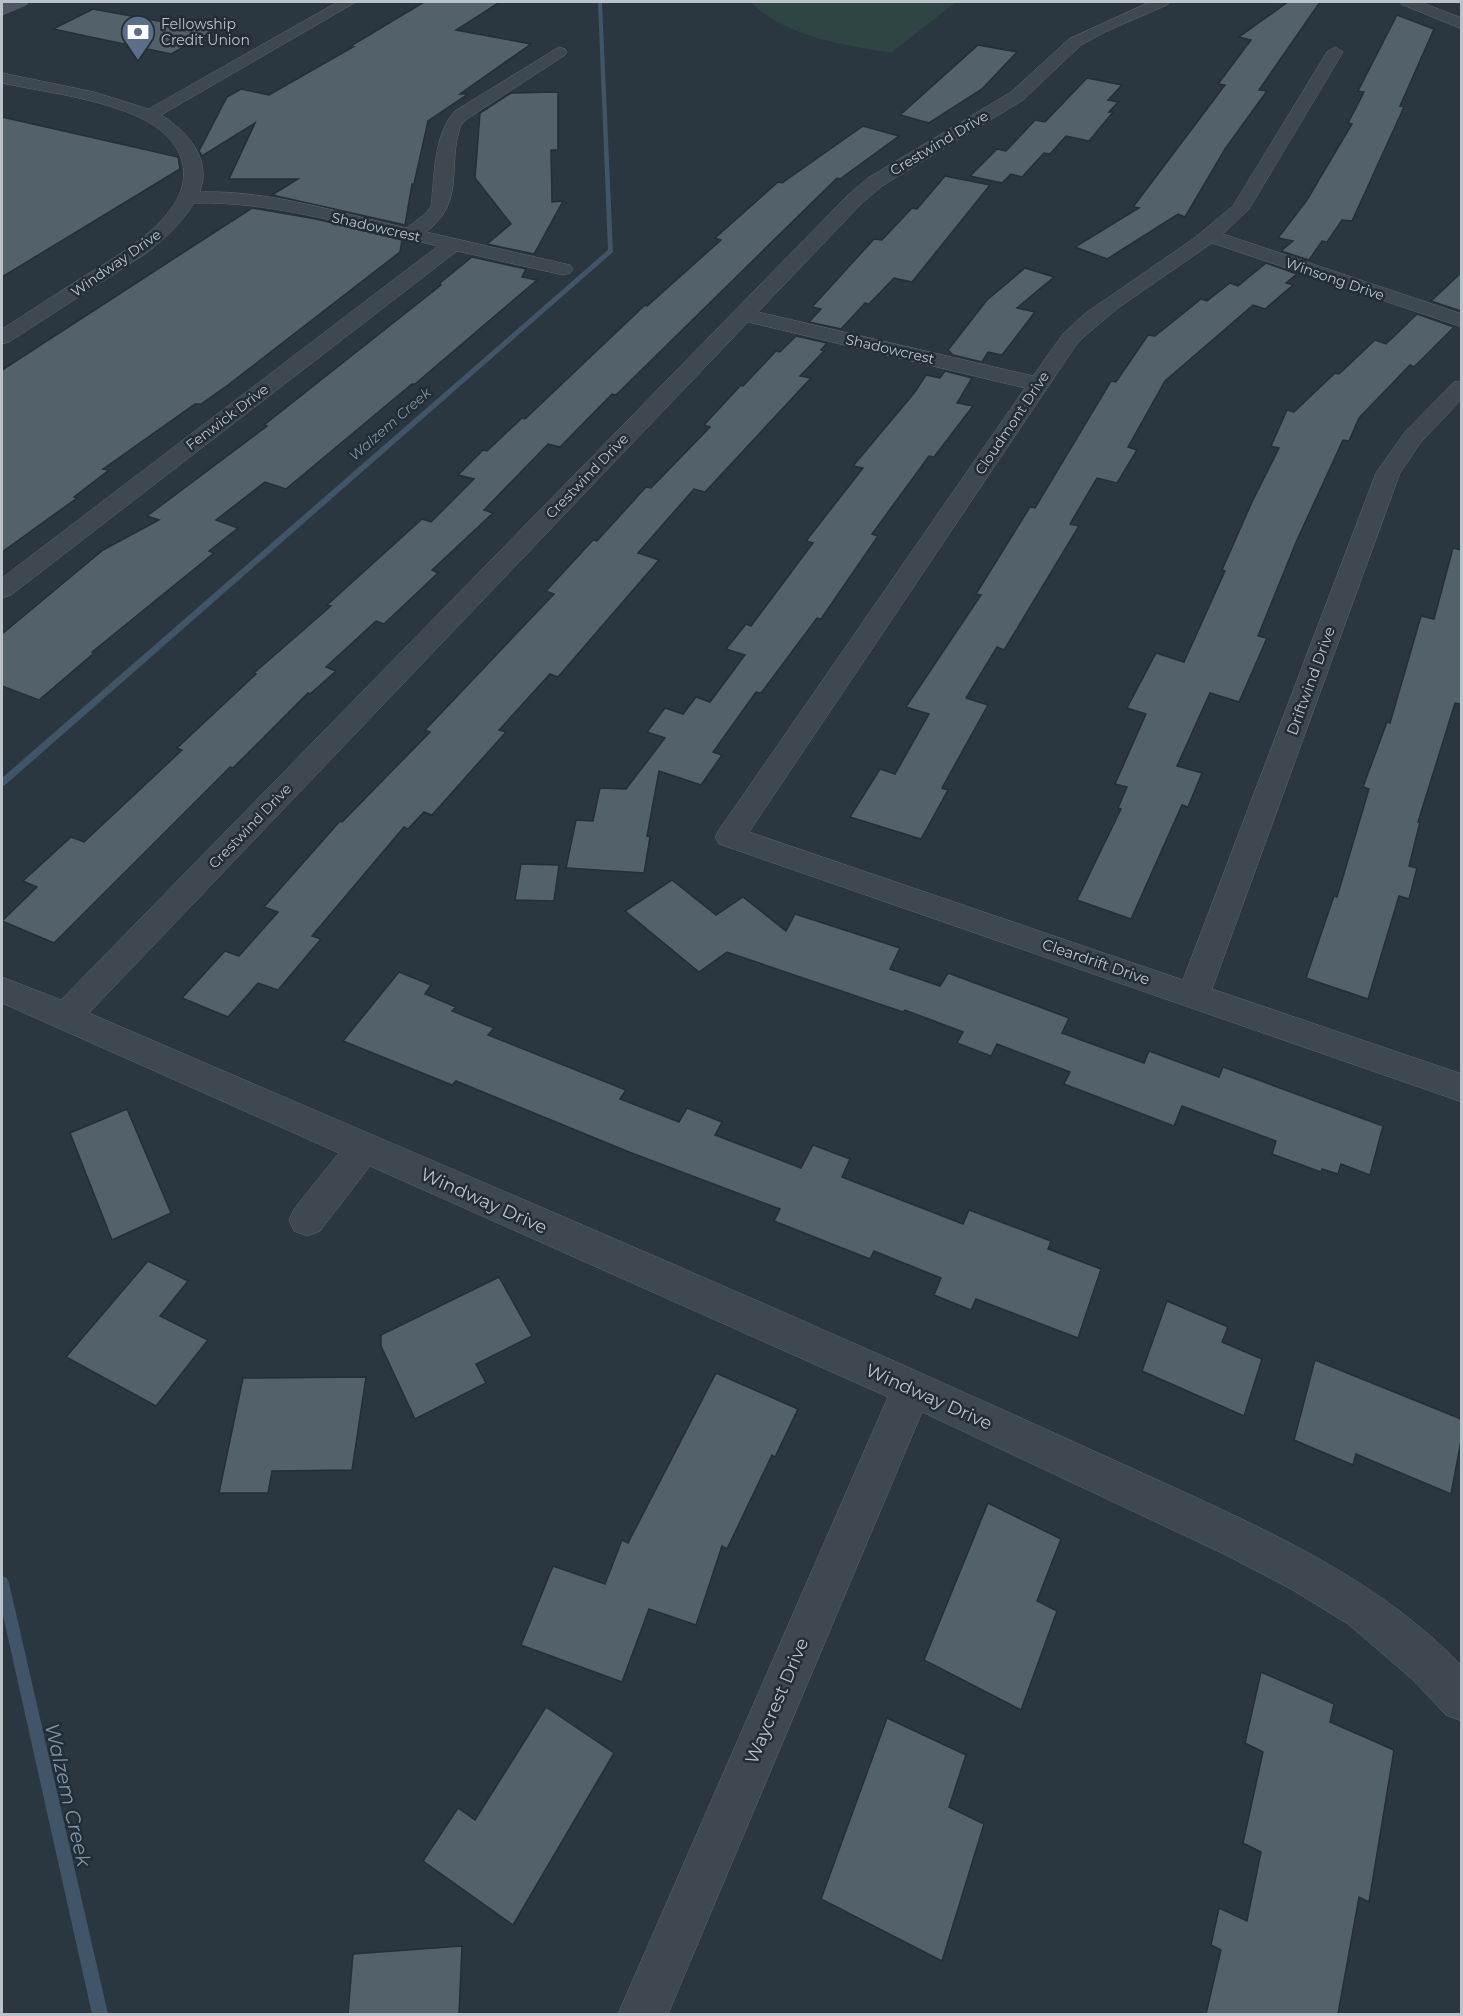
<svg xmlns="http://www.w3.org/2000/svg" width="1463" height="2016" font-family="Montserrat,sans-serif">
	<rect width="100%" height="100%" fill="#2a3640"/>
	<path fill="#2f4543" d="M751,2H956L891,53C844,45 785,37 751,2Z"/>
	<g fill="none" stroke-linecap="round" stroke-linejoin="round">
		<g fill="#415568" fill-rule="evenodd">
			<path d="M598,2H602L613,252L5,785L2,786V778L608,250Z"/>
			<path d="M2,1576L7,1578L9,1583L108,2014H92L2,1611Z"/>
		</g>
	</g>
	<g fill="#53616b" stroke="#242f38" stroke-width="1.5">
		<path d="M424,2H500L456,30L531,44L460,94H468L428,121L414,184H412L405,225L272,195L298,179H229L255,123L202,156L199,151L227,97L241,89L269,95L353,47H349Z"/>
		<path d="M1288,2H1320L1259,90L1267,91L1225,149L1185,217L1178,214L1107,259L1075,247L1139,208L1133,207L1225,85L1218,84L1251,40L1239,37Z"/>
		<path d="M93,9L213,31L171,54L53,29Z"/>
		<path d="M1397,15L1434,29L1400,106L1404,107L1352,221L1342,220L1327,242L1322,241L1309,260L1281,251L1293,241L1278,238L1307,200L1352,124L1348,123L1364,92L1358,91Z"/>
		<path d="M978,45L1017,52L982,89L929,123L900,115Z"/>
		<path d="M1087,78L1122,85L1108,100L1118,102L1109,112H1113L1089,141L1066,136L1050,154L1044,153L1022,177L1011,174L1002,183L970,176L997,149L1006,151L1035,120L1045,122Z"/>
		<path d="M558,92V150H551L552,202L563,201L534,254L487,244L511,224L475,178L480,113L511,93Z"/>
		<path d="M2,117L178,157L180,169L2,277Z"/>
		<path d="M863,126L899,136L840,179L837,178L616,395L612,394L560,447L548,444L484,510L493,513L432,570L438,573L384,624L376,621L326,667L336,671L310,694L308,693L233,768L230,767L54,943L2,921L37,887L23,881L71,837L84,842L182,750L177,748L256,674L254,673L331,606L327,605L422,519L431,522L474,479L458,475L483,450L487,451L522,418L525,419L645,305L647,306L721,240L715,238L778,182L782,183Z"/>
		<path d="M945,176L990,185L912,282L894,278L869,304L865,303L841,329L809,322L821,309L812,307L874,239L882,240L912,208L917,209Z"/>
		<path d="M252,208L316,219L402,240L400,252L228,385L201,404H195L103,469L109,470L74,497L77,498L2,552V370Z"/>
		<path d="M472,257L526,269L522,277L537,280L415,384H412L286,489L265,482L216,520L238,528L209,551L214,553L92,652L94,653L39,700L2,686V634L103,550L159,520L147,516L267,426L264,425L441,285L440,283Z"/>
		<path d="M1266,263L1297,274L1286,283L1293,285L1265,309L1253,305L1165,381L1128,447L1137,450L1117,483L1097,478L1070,524L1079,526L1004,650L997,647L966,698L988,705L942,788L948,790L921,839L850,817L880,769L895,774L929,714L906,707L981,595L976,594L1030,507L1035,508L1111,381L1116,382L1148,335L1155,336L1201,299L1207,301L1230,283L1238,286Z"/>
		<path d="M1025,268L1054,277L1017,308L1035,312L1002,355L988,352L982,362L953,355L948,350L987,300Z"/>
		<path d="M1461,273V311L1431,301Z"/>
		<path d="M1417,314L1454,327L1414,367L1410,365L1359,418L1349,441L1343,440L1297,540L1258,636L1267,638L1239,702L1210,693L1177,766L1202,773L1188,807L1182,805L1131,919L1077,900L1121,809L1118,808L1127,787L1115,784L1146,714L1127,708L1156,653L1184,662L1225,571L1222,570L1252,502L1279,448L1271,446L1287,410L1294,412L1335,373L1339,374L1375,340L1386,344Z"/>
		<path d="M796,336L827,343L821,350L824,351L800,376L811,378L705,492L694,489L638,553L659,560L558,677L550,674L499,730L506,732L432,815L424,812L408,829L404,827L312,936L321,939L278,990L258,983L228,1017L182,998L225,951L239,956L278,912L264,907L340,821L342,822L430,732L425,730L554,594L546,591L593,540L597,541L646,487L651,488L710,427L704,425L741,385L743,386L776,351L780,352Z"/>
		<path d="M945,371L972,378L957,403L973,406L934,457L929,456L872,534L878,536L821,619L817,618L761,693L756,692L713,752L722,755L701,785L659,771L647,836L650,837L644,873L566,868L576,820L593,821L600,788L626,789L665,738L647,732L665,708L683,714L696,697L710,702L745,655L726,649L746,624L751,626L813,543L806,541L863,468L853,466L915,392L926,375L940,378Z"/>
		<path d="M1453,548L1461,550V704L1455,703L1418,822H1420L1409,866L1417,868L1409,899L1399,896L1368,999L1306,978L1334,896L1337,897L1369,789L1363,787L1387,722L1390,723L1421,616L1434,619Z"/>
		<path d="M521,864L559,865L554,901L515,900Z"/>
		<path d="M672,880L716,915L743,897L786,931L795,914L900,948L890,969L940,986L948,973L1069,1018L1062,1033L1144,1063L1149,1051L1219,1077L1223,1067L1383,1126L1370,1175L1341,1164L1338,1174L1322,1169L1321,1172L1272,1154L1276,1141L1182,1106L1174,1126L1064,1084L1070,1072L997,1044L991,1056L957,1043L963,1032L905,1010L903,1012L727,952L699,972L625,911Z"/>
		<path d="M399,972L431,985L425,994L456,1007L452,1011L494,1028L488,1035L626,1090L620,1099L679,1122L687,1108L722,1122L715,1135L801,1168L813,1145L850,1159L842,1177L963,1224L969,1210L1051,1241L1048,1249L1101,1269L1078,1338L976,1299L971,1310L934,1295L941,1278L874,1251L870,1259L774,1221L780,1209L629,1152L456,1081L452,1085L343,1041Z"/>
		<path d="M127,1109L171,1213L112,1240L70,1133Z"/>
		<path d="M148,1261L188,1281L160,1316L208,1340L156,1406L66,1357Z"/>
		<path d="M499,1277L532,1336L476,1364L486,1383L415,1419L381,1346V1335Z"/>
		<path d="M1167,1301L1228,1327L1222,1342L1262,1359L1244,1416L1142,1371Z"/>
		<path d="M1315,1360L1461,1419V1441L1451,1494L1356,1454L1353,1465L1294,1440Z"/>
		<path d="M716,1373L798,1409L775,1457L772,1455L727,1549L722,1546L696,1625L649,1609L622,1682L521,1645L553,1566L605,1584L622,1540L628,1543Z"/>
		<path d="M366,1377L352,1470L272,1471L268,1493H219L243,1378Z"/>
		<path d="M988,1503L1061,1539L1037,1601L1057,1611L1021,1710L924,1660Z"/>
		<path d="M1261,1672L1334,1704L1330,1722L1394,1750L1369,1902L1359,1897L1338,2014H1206L1221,1950L1211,1945L1219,1908L1247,1921L1261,1852L1243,1843L1263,1752L1245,1743Z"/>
		<path d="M546,1707L614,1753L513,1925L423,1861L458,1808L475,1820Z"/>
		<path d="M887,1718L966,1755L949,1807L984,1824L942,1961L821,1899Z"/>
		<path d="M462,1946L459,2014H348L353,1954Z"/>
	</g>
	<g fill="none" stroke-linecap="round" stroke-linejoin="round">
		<g stroke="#5c666e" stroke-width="1">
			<g id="street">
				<path d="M338,2H356L161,115C181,127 202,148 203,173C204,179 201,186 200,192C270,190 339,213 407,228L426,213L431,206C435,175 433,135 455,111L559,47L565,49L567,52L565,55L467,119L461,125C446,168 467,200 426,232L570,265L573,269L570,273L563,275L457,251L11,595L2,598V578L438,246C358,228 276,201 194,203C182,223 165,238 148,252L9,342L2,344V329C26,314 50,298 75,282C112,258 197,216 182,161C177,142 160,128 143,119C99,98 49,93 2,83V73L94,92L148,109Z"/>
				<path d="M1150,2H1170L1167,5L1107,31L1081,45L1023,100L882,186L861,204L758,312L1033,376L1063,334L1083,315L1193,239L1233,206L1327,52L1335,47L1343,52L1249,209L1223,234L1462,314V327L1212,243L1118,308L1078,342L749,832L1183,980L1376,473L1405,432L1454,382L1462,381V399L1421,442L1400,473L1212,989L1462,1074V1102L719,844L715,837L719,830L1025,388L748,322L89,1013C396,1146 705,1275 1010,1413C1068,1439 1126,1466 1184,1492C1284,1538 1384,1585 1462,1666V1721L1446,1715L1413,1680L1348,1624L1291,1589L1224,1554L922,1412L668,2014H618L888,1397L370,1166L320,1231L307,1236L294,1231L289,1220L294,1209L339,1153L2,1003V977L61,1000L847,196L868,178L1011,92L1069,39Z"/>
				<path d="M1400,2H1420L1462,18V29L1403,5Z"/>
			</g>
		</g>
		<g stroke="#5c666e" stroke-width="1">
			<path id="secondary" d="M10,2H29L26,5L2,15V5Z"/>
		</g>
		<use href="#street" fill="#3e4850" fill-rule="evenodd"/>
		<use href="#secondary" fill="#4c5763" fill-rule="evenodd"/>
	</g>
	<defs>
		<g id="bank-pin" transform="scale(1.725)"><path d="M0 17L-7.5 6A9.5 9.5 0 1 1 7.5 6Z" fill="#5c6f8a" stroke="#222d36"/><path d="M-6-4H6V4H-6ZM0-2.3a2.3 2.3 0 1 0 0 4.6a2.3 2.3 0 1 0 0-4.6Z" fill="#fff"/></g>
	</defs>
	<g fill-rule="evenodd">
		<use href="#bank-pin" x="138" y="32"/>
	</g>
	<g text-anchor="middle" stroke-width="5" stroke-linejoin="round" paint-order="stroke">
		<g font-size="14" fill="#bbc3ca" stroke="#222d36" text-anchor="start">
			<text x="161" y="29">Fellowship<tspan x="161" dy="16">Credit Union</tspan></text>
		</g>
		<g font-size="14" fill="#bbc3ca" stroke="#222d36">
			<text transform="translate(939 143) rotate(-31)" y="5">Crestwind Drive</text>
			<text transform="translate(376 227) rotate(13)" y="5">Shadowcrest</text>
			<text transform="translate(116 263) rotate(-35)" y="5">Windway Drive</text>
			<text transform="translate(1335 279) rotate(19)" y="5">Winsong Drive</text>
			<text transform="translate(890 349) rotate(13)" y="5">Shadowcrest</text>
			<text transform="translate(227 417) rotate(-37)" y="5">Fenwick Drive</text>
			<text transform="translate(1012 423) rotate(-56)" y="5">Cloudmont Drive</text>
			<text transform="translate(587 476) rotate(-46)" y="5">Crestwind Drive</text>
			<text transform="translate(250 826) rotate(-46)" y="5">Crestwind Drive</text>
		</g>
		<g font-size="14" font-style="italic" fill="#7e96aa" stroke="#222d36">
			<text transform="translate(390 424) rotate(-41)" y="5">Walzem Creek</text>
		</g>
		<g font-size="15" fill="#bbc3ca" stroke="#222d36">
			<text transform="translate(1311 681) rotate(-70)" y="5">Driftwind Drive</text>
			<text transform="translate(1096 962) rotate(19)" y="5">Cleardrift Drive</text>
		</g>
		<g font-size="18" fill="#bbc3ca" stroke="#222d36">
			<text transform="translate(484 1201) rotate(24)" y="6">Windway Drive</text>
			<text transform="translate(929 1397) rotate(24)" y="6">Windway Drive</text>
			<text transform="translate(777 1701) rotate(-67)" y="6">Waycrest Drive</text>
		</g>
		<g font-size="20" font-style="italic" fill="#7e96aa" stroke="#222d36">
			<text transform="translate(68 1795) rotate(77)" y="7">Walzem Creek</text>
		</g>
	</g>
	<rect width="1463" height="2016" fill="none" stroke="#bbc3ca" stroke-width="6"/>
</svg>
